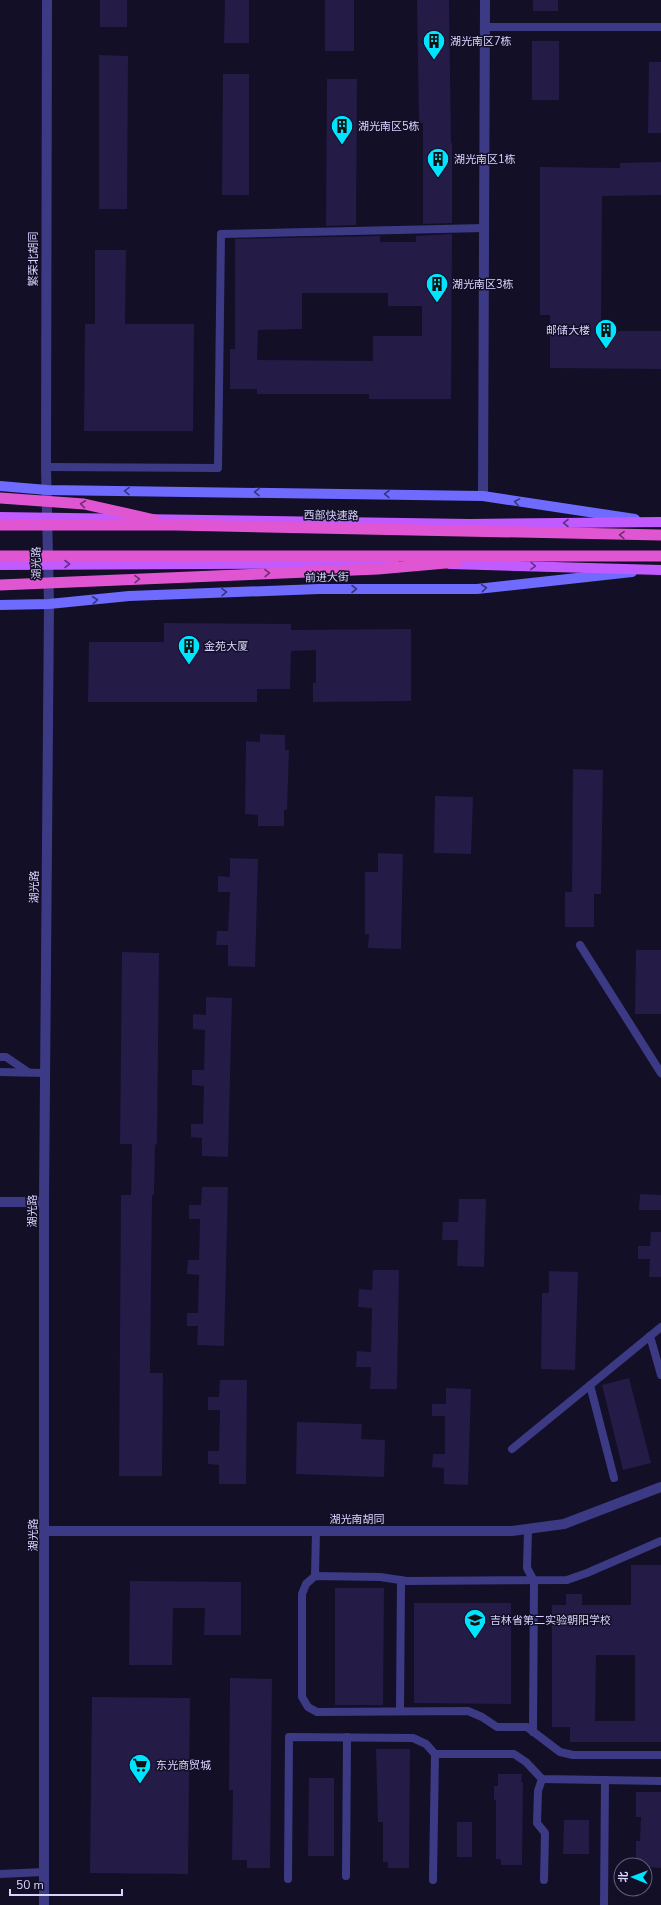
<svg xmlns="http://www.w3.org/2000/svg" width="661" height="1905" font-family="'Nunito Sans','Noto Sans SC',sans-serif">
	<rect width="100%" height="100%" fill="#130f26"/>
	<g fill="#241b47" fill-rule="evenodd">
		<rect x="100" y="0" width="27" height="27"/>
		<path d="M225,0H249V43H224Z"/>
		<rect x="325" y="0" width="29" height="51"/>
		<path d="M417,0H449L451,143H452V223L423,224V123H419Z"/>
		<rect x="533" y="0" width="25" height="11"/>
		<rect x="532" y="41" width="27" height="59"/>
		<path d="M99,55L128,56L127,209H99Z"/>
		<path d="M649,62H661V133H648Z"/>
		<path d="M223,74H249V195H222Z"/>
		<path d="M327,79H357L356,225L326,226Z"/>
		<path d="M661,162V195L602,196L601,331H661V369L550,368V315H540V167L620,168V163Z"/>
		<path d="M452,234L451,399H369V394H257V389H230V349H235V239L380,236V242H416V236ZM302,293H388V306H422V336H373V361L257,360L258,330L302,329Z"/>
		<path d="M95,250H126L125,324H194L193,431H84L85,324H95Z"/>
		<path d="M164,623L291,624V630L411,629V701L313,702V683H316V650L291,651L290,689H257V702H88L89,642H164Z"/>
		<path d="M260,734L285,735V750H289L287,810H284V826H258V815L245,814L246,741L260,742Z"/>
		<path d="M573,769L603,770L601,894H594V927H565V892H572Z"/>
		<path d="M435,796L473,797L471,854L434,853Z"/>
		<path d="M378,853L403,854L401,949L368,948L369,934H365V872H378Z"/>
		<path d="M230,858L258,859L255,967L228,966V945H216L217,931H228L230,892H218V876L230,877Z"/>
		<path d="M636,950H661V1014H635Z"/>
		<path d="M122,952L159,953L157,1145L155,1144L154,1195H152L150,1373H163L162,1476H119L121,1195H131L132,1144H120Z"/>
		<path d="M206,997L232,998L228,1157L202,1156V1138L191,1137V1124H203L204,1086L192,1085V1070H204L205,1030L193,1029V1014L206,1015Z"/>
		<path d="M202,1187H228L224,1346L197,1345L198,1326H187V1313H198L199,1275L187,1274L188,1260H199L200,1219H189V1205H201Z"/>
		<path d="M640,1194L661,1195V1210H639Z"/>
		<path d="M459,1199H486L484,1267L457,1266L458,1240H442L443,1222H458Z"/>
		<path d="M651,1232H661V1277H649L650,1259H638V1246H650Z"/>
		<path d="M373,1270H399L397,1389H370L371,1367H356L357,1351L371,1352L372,1308L358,1307L359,1289L372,1290Z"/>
		<path d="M549,1271L578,1272L575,1370L541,1369L542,1293H549Z"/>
		<path d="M629,1378L651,1463L623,1470L602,1385Z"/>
		<path d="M220,1380H247L246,1484H219V1465L208,1464V1451H219L220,1410H208V1397H219Z"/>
		<path d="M446,1388L471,1389L468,1485L444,1484V1468L432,1467L433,1454H445V1416H432V1404H446Z"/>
		<path d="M297,1422L362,1424L361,1439L385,1440L384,1477L296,1474Z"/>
		<path d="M631,1565H661V1742H570V1727H552V1605H566V1594H582V1605H631ZM596,1655H635V1721H595Z"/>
		<path d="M130,1581L241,1582V1635H204L205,1608H173L172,1665H129Z"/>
		<path d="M335,1588H384L383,1705H335Z"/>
		<path d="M414,1603H511V1704L414,1703Z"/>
		<path d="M230,1678L272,1679L270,1868H247V1860H232L233,1790H229Z"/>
		<path d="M92,1697L190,1698L188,1874L90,1873Z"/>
		<path d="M376,1749H410L409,1868H388V1862H383V1822H378Z"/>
		<path d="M498,1774H522L521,1782H523L522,1865H501V1859H496V1800H494V1786H498Z"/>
		<path d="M309,1778H334V1856H308Z"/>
		<path d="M636,1792H661V1868L645,1867V1865H636V1841H640L641,1817H636Z"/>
		<path d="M564,1820H589V1854H563Z"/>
		<rect x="457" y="1822" width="15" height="35"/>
	</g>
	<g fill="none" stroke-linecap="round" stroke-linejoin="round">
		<g stroke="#3d3a85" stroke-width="8">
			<path d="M485,27H661"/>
			<path d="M46,467L218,468L221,234L484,228"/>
			<path d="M580,945L661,1073"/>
			<path d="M0,1057H6L28,1072"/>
			<path d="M0,1072L45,1073"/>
			<path d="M650,1336L661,1375"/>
			<path d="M590,1385L614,1478"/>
			<path d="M512,1449L661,1327"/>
			<path d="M528,1529L527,1568L534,1581L533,1732"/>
			<path d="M661,1541L587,1573L567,1580L407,1581L380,1577L315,1576L306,1584L302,1594V1697L308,1707L317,1712L468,1711L482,1717L497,1727H527L560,1752L573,1755H661"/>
			<path d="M315,1576L316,1531"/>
			<path d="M400,1711L401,1580"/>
			<path d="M542,1779L538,1791L537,1823L545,1833L544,1880"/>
			<path d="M0,1874L44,1872"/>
			<path d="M346,1876L347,1737"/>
			<path d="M288,1879L289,1737L413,1738L426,1744L435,1754H514L526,1762L542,1779L661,1781"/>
			<path d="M433,1880L435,1754"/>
			<path d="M604,1905L605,1780"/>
		</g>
		<g stroke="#3d3a85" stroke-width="10">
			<path d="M483,496L485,0"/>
			<path d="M0,1202H44"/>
			<path d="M45,1531H512L564,1524L661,1487"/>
		</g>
		<path stroke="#3d3a85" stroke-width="10" d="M44,1905V1202L49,604L46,467L47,0"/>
		<g stroke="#6f6bff" stroke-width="10">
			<path d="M0,486L47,490L483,496L635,519"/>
			<path d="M0,605L49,604L129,596L319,589H477L632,572"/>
		</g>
		<g stroke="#c25bff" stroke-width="10">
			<path d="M0,517L470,524L661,522"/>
			<path d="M450,564L661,570"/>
			<path d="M0,565L394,563"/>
		</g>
		<g stroke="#e055d1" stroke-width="11">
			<path d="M0,498L84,504L155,520"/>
			<path d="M0,525H175L661,535"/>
			<path d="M0,556H661"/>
			<path d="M0,585L378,569L457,562"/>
		</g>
	</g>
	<defs><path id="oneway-chevron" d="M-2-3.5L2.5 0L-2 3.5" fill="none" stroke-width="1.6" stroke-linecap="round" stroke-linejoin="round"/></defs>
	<g stroke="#38347d">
		<use href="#oneway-chevron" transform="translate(127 491) rotate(-179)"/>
		<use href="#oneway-chevron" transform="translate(257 492) rotate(-179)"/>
		<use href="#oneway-chevron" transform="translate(387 494) rotate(-179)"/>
		<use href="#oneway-chevron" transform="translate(517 502) rotate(-170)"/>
		<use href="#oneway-chevron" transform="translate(484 588) rotate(-6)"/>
		<use href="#oneway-chevron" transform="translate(354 589)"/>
		<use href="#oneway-chevron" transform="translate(224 592) rotate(-2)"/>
		<use href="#oneway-chevron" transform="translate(95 600) rotate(-6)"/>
	</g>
	<g stroke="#6f2e73">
		<use href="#oneway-chevron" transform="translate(83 504) rotate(-172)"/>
		<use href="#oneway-chevron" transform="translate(622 535) rotate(-179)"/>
		<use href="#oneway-chevron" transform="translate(267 573) rotate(-2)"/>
		<use href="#oneway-chevron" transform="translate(137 579) rotate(-2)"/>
	</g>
	<g stroke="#623188">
		<use href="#oneway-chevron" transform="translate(566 523) rotate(180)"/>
		<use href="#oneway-chevron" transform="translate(67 564)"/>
		<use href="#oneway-chevron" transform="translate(533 566) rotate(2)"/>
	</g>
	<defs>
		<g id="building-pin" transform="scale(1.15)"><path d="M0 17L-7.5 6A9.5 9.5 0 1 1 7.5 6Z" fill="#00e5ff" stroke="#130f26"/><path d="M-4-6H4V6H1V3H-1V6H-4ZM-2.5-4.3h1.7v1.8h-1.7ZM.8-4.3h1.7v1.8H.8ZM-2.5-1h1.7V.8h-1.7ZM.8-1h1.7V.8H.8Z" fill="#111"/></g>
		<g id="school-pin" transform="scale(1.15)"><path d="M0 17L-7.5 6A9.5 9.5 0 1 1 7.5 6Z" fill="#00e5ff" stroke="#130f26"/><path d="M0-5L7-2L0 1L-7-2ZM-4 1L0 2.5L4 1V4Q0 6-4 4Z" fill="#111"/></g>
		<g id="supermarket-pin" transform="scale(1.15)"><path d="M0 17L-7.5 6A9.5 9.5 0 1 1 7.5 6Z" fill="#00e5ff" stroke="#130f26"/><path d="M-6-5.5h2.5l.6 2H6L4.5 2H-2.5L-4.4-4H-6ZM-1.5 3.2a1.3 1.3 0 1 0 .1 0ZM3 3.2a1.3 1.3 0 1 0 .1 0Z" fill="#111"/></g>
	</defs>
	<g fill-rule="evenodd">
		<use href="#building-pin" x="434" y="41"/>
		<use href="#building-pin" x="342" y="126"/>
		<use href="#building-pin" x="438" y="159"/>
		<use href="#building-pin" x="437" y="284"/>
		<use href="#building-pin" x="606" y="330"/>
		<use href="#building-pin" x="189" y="646"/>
		<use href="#school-pin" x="475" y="1620"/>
		<use href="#supermarket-pin" x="140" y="1765"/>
	</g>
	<g text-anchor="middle" stroke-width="3" stroke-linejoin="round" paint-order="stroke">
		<g font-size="11" fill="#d9d4ff" stroke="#130f26" text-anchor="start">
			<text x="450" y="45">湖光南区7栋</text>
			<text x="358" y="130">湖光南区5栋</text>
			<text x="454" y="163">湖光南区1栋</text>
			<text x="452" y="288">湖光南区3栋</text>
			<text x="590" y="334" text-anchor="end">邮储大楼</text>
			<text x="204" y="650">金苑大厦</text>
			<text x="490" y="1624">吉林省第二实验朝阳学校</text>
			<text x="156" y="1769">东光商贸城</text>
		</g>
		<g font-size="11" fill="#d9d4ff" stroke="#130f26">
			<text transform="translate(33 259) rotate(-90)" y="4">繁荣北胡同</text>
			<text transform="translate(331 515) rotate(1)" y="4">西部快速路</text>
			<text transform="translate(36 563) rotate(-91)" y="4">湖光路</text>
			<text transform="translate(327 577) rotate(-1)" y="4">前进大街</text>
			<text transform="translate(34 887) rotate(-89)" y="4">湖光路</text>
			<text transform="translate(32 1211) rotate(-90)" y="4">湖光路</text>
			<text x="357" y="1523">湖光南胡同</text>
			<text transform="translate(33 1535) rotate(-90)" y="4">湖光路</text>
		</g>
	</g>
	<g transform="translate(633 1877) rotate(271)"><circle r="19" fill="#130f26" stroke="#625e7d"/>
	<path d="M0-3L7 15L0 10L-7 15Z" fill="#00e5ff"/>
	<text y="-6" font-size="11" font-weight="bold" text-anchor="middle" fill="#d9d4ff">北</text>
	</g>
	<path d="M10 1889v6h112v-6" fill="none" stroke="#d9d4ff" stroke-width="2"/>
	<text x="16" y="1889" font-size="12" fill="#d9d4ff" stroke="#130f26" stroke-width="3" paint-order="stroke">50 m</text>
</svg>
